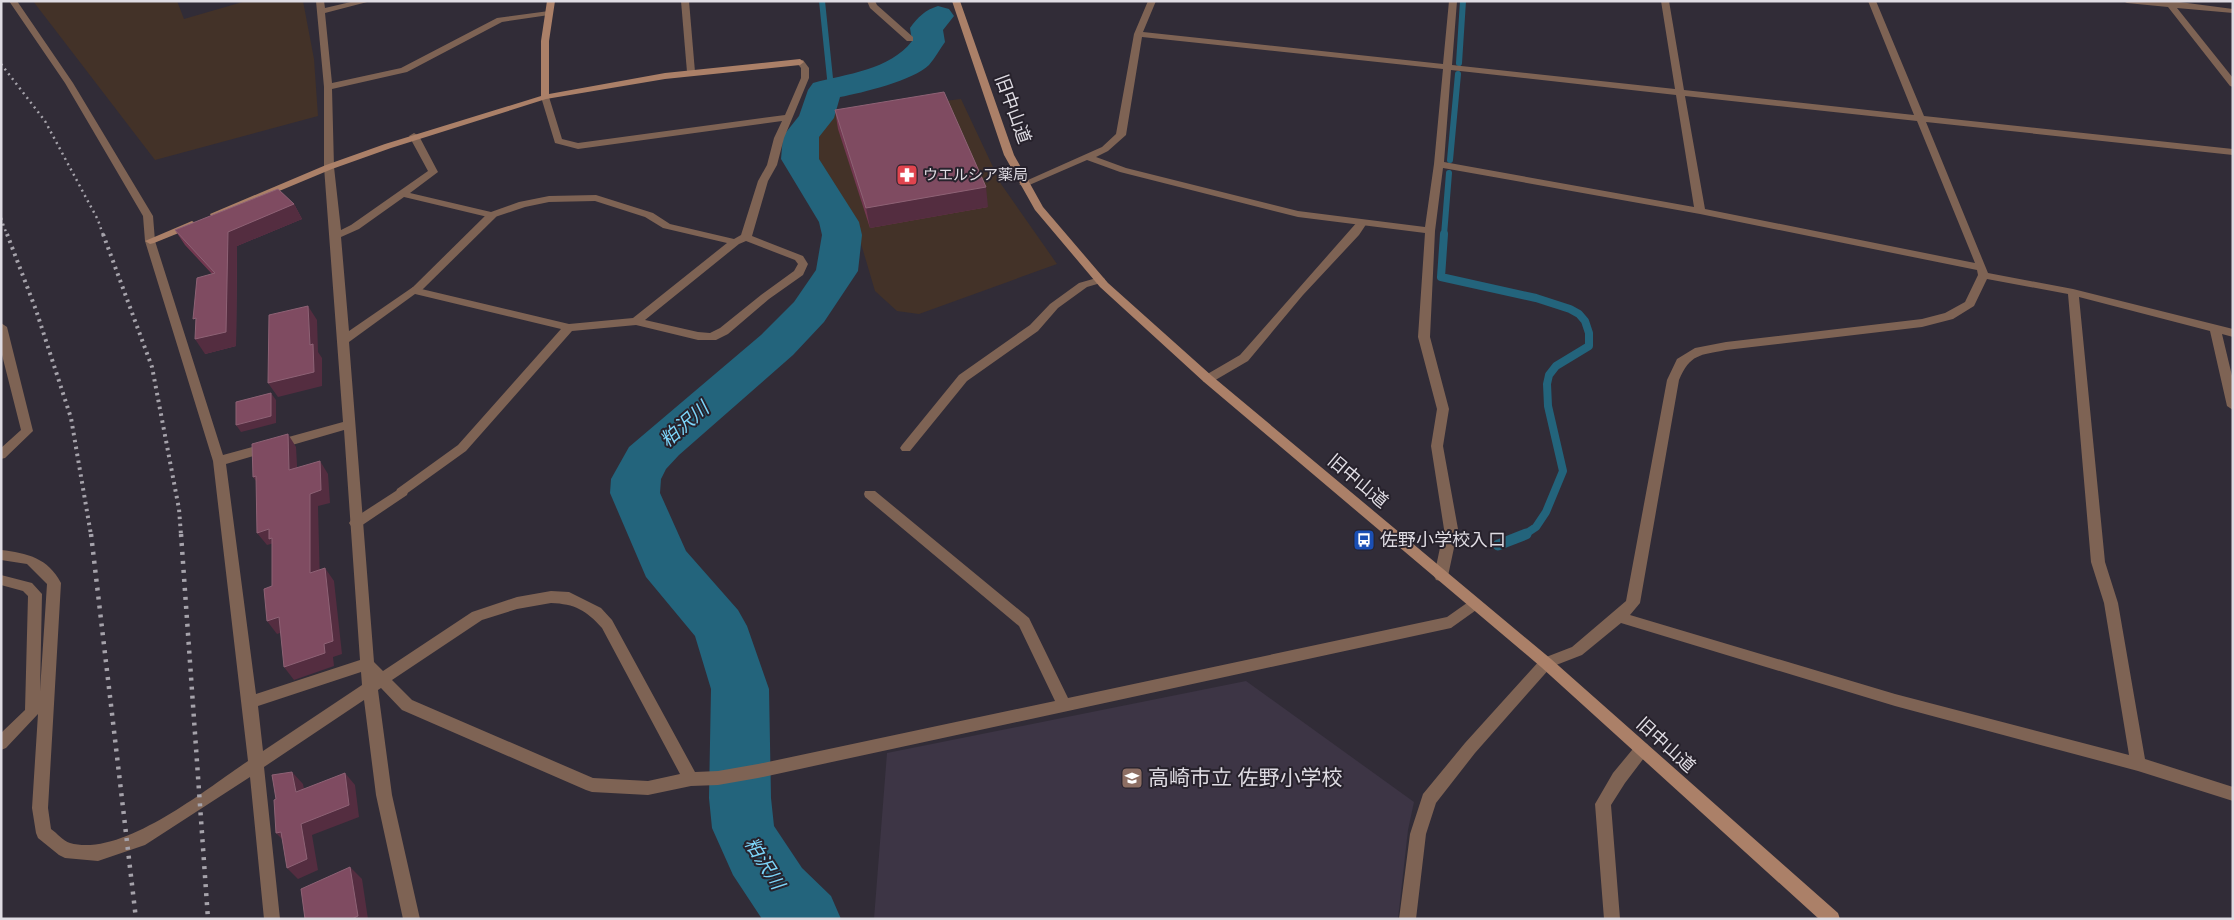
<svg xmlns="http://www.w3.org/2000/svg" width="2234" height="920" font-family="'Noto Sans','Noto Sans JP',sans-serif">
	<rect width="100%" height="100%" fill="#312c37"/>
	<g fill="#433228">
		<path d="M33,1H177L184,19L246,1H303L314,59L318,116L155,160Z"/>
		<path d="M961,99L1001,184L1057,264L919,314L897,311L875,291L857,230L814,158L812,138L826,115Z"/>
	</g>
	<path fill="#3d3545" d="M1246,681L1414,802L1408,830L1398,919H874L887,753Z"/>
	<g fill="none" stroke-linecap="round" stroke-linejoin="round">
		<g stroke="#23647c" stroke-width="6">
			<path d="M822,1L831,88"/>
			<path d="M1459,63L1463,1"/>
			<path d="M1450,160L1458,74"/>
			<path d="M1444,235L1449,173"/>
		</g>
		<path stroke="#23647c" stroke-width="8" d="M1444,234L1441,277L1536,298L1570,309L1579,314L1585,321L1589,333V346L1556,366L1549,375L1547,384L1548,406L1563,471L1546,512L1536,527L1524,535"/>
		<path stroke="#23647c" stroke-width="11" d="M1498,545L1526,534"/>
		<path fill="#23647c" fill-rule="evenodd" d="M938,6L949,9L954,16L943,30L945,42C940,49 935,58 929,65C914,80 862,93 840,97L834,118L819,137V159L859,222L862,235L858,271L824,322L793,355L679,455L666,469L661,479L660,493L686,551L738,610L747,626L769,689L771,798L774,826L802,868L831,896L841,919H762L733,875L712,828L709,798L711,689L695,636L646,577L610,493L611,479L629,447L761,335L794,302L816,270L822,235L819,222L781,159L783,136L799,116L808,90L813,83C846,74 890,70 912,41L910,28C918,17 925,10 938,6Z"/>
		<g fill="#7e6354" fill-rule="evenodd">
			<path d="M867,1H875L877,5L913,37V41H907L870,8Z"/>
			<path d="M492,212L497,215L496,217L420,292H412L411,290L412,288L488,213Z"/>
			<path d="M1362,220L1367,223L1359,235L1303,295L1248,361L1212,382H1204L1202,379L1204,376L1240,355L1358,221Z"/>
			<path d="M402,487L407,489L408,492L407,495L361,526H351L349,523L351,520Z"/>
		</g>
		<g fill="#7e6354" fill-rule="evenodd">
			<path d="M9,1H17L73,83L153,216L155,241L223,455L343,422L324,167V87L316,1H324L325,8L355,1H371L325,13L332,83L401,68L497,18L549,11L553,13L549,15L502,22L407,72L332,89L334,167L341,230L351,225L428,171L409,136L414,133L419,136L438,172L410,193L491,212L519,202L549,196L596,195L653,213L670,224L734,239L741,235L758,181L767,165L774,138L782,121L578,149L555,143L541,97L545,94L549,97L562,139L578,143L785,115L801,78V68L796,62L803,60L809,68V78L784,138L777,165L768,181L752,236L803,256L808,264L803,275L769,299L728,334L716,340H698L636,325L572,331L466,451L402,497L397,495L396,492L397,489L458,445L561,329L415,294L349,342L374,662L383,671L472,612L517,597L551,591L569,592L601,608L612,620L695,772L718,771L758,764L1055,701L1019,626L865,497L864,494L865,491H875L1029,618L1068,698L1447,617L1474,598L1479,600L1481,604L1479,608L1451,628L758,778L718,785L691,786L648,795L592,792L586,790L402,710L381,688L378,690L392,795L420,919H403L376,795L364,700L264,767L280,919H264L250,777L145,845L98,861L65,858L59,855L38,838L36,833L32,808L38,714L6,748L1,750V733L25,710L28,596L23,591L1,585V575L32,583L42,594L40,691L47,584L27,564L1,560V550C27,553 48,558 61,583L48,808L51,829C57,833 63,841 70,843C122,858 206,789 248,761L213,461L145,241L143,216L65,83ZM404,197L492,218L525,207L549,202L595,201L645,217L663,228L727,243L633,318L569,324L413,287L349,331L341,237L359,229ZM746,241L795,260L798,264L794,271L761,295L720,328L710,333L698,332L645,320L739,244ZM344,430L360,660L256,694L226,464ZM551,603C575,604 586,610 602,628L680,774L648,781L593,778L412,700L392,680L482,620L517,609ZM361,672L362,685L263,751L258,706Z"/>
			<path d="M681,1H689L695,72L691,75L687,72Z"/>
			<path d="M1148,1H1156L1143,32L1443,64L1449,1H1457L1452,65L1675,89L1661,1H1669L1684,90L1914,115L1868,1H1876L1924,116L2233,149V155L1926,122L1988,273L2073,289L2233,329V337L2222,334L2233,380V410L2227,406L2210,331L2079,297L2105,562L2118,603L2145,759L2233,787V801L2138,771L1895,706L1621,623L1582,655L1551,667L1475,753L1436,803L1426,834L1416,919H1399L1410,834L1423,794L1465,743L1541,659L1572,647L1626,601L1667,380L1677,359L1695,348L1726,342L1922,319L1945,313L1965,302L1978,275L1977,270L1700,214L1443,168L1435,231L1430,337L1449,409L1443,446L1458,529L1448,576L1446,580L1441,581L1436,580L1434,576L1444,529L1431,446L1437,409L1418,337L1425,233L1298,217L1120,172L1087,160L1027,186L1024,187L1019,184L1102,147L1116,134L1134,34ZM1142,37L1443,69L1434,164L1425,227L1298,211L1126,168L1096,157L1108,151L1126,135ZM1451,70L1676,95L1694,207L1444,162ZM1685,96L1917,121L1975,263L1705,209ZM1987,279L2068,294L2091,562L2104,603L2129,755L1895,694L1630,615L1640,603L1679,380C1690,354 1700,355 1726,350L1922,327L1953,319L1974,306Z"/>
			<path d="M2123,1H2172L2233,9V13L2177,8L2233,78V87L2230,86L2168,7L2127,3Z"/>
			<path d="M1100,277L1104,278L1105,280L1104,282L1087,287L1058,308L1038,331L967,381L910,451H902L900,448L902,445L959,375L1030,325L1050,304L1079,283Z"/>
			<path d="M1,323L7,327L33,431L5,458L1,459V448L21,430L1,351Z"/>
			<path d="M1642,742L1647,744L1650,749L1647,754L1625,783L1611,805L1620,919H1604L1595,804L1613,773L1637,744Z"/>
		</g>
		<g fill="#ab8068" fill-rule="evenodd">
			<path d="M547,1H555L549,41V94L665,73L800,59L804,62L800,65L665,79L546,99L391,148L332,169L219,216H211L210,214L326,165L385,144L541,96V41Z"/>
			<path d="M952,1H960L1014,155L1043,207L1108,283L1212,376L1551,659L1838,913L1840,919H1819L1541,667L1204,382L1100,287L1035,210L1004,155Z"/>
			<path d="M192,221L197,224L196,226L154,243L150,244L145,241Z"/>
		</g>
		<g stroke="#a6a3ab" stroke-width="2.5" stroke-dasharray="2 4" stroke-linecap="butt">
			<path d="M1,64L45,121L98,220L103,235"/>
			<path d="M1,218L7,235"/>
		</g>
		<g stroke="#a6a3ab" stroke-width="4" stroke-dasharray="2.5 4.5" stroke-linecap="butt">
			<path d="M7,234L36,310L71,418L91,535"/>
			<path d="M103,234L152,367L179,509L181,535"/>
		</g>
		<g stroke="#a6a3ab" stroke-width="4.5" stroke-dasharray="3 6" stroke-linecap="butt">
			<path d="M91,534L136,919"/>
			<path d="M181,534L208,919"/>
		</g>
	</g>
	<g fill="#733951">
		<path d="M835,110L988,207L870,228L838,129Z"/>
		<path d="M294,204L302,219L237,246L236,346L205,354L212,274L185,245L175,230Z"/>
	</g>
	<g fill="#542d40">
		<path d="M986,187L988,207L870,228L866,208Z"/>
		<path d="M294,204L302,219L237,246L236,346L205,354L195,339L228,232Z"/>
		<path d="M308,306L317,320L318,352L322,358V386L278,397L268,383L310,345Z"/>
		<path d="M271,393L276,400V423L241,432L236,425Z"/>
		<path d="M288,434L296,447L298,483L289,470Z"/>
		<path d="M320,461L328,474L330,503L318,506L320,586L310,573V494Z"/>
		<path d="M256,476L262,489L253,477Z"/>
		<path d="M269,529L278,542L267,545L257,533Z"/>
		<path d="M325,568L334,581L342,654L333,657L334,666L294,680L284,667L324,644Z"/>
		<path d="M279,617L289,630L277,634L267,621Z"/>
		<path d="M292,772L303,784L307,804L296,792Z"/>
		<path d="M345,773L355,785L359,817L312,835L318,870L298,879L287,868L301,824Z"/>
		<path d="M281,832L288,845L276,833Z"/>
		<path d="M350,867L362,879L368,919H352Z"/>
	</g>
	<g fill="#7f4b61" stroke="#8e6275">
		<path d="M944,92L986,187L866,208L835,110Z"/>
		<path d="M278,189L294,204L228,232L226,332L195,339L196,318L193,319L197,278L215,273L175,230Z"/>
		<path d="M308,306L310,345L313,344L314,372L268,383L269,315Z"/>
		<path d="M271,393V416L236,425V402Z"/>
		<path d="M288,434L289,470L320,461L321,490L310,494V573L325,568L333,641L324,644L325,653L284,667L279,617L267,621L264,589L272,586V538L269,539V529L257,533L256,476L253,477L252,444Z"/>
		<path d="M292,772L296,792L345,773L349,805L301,824L307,859L287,868L281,832L276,833L274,800L276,799L272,775Z"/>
		<path d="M350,867L358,916L352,919H305L301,889Z"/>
	</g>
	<defs>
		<g id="pharmacy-square" transform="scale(1.125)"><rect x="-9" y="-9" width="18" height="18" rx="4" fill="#e0444e" stroke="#27222c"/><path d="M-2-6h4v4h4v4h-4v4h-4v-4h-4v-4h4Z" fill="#fff"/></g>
		<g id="bus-square" transform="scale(1.125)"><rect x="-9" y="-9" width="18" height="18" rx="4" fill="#1a4fb4" stroke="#27222c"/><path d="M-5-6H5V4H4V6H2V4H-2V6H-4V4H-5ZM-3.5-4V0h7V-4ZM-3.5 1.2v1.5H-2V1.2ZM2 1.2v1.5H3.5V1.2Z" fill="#fff"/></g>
		<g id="school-square" transform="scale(1.125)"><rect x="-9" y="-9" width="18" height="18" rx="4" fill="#8d6e63" stroke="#27222c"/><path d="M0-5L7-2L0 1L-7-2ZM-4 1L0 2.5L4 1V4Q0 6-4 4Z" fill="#fff"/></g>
	</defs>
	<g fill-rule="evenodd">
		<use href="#pharmacy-square" x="907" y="175"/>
		<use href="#bus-square" x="1364" y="540"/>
		<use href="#school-square" x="1132" y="778"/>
	</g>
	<g text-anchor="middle" stroke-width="4" stroke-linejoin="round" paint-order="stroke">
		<g font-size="15" fill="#dfdce3" stroke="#27222c" text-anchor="start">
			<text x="923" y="180">ウエルシア薬局</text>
		</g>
		<g font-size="18" fill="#dfdce3" stroke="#27222c">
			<text transform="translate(1013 109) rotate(70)" y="6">旧中山道</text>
			<text transform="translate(1358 481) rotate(40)" y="6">旧中山道</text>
			<text transform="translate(1666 745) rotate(42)" y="6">旧中山道</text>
		</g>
		<g font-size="18" fill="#dfdce3" stroke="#27222c" text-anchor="start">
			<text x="1380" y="546">佐野小学校入口</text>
		</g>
		<g font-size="19" font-style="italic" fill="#7dd6fa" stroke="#27222c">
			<text transform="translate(684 424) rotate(-41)" y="7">粕沢川</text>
			<text transform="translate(765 863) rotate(58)" y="7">粕沢川</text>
		</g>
		<g font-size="21" fill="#dfdce3" stroke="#27222c" text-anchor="start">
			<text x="1148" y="785">高崎市立 佐野小学校</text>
		</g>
	</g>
	<rect width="2234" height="920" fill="none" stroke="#dfdce3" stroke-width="5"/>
</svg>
